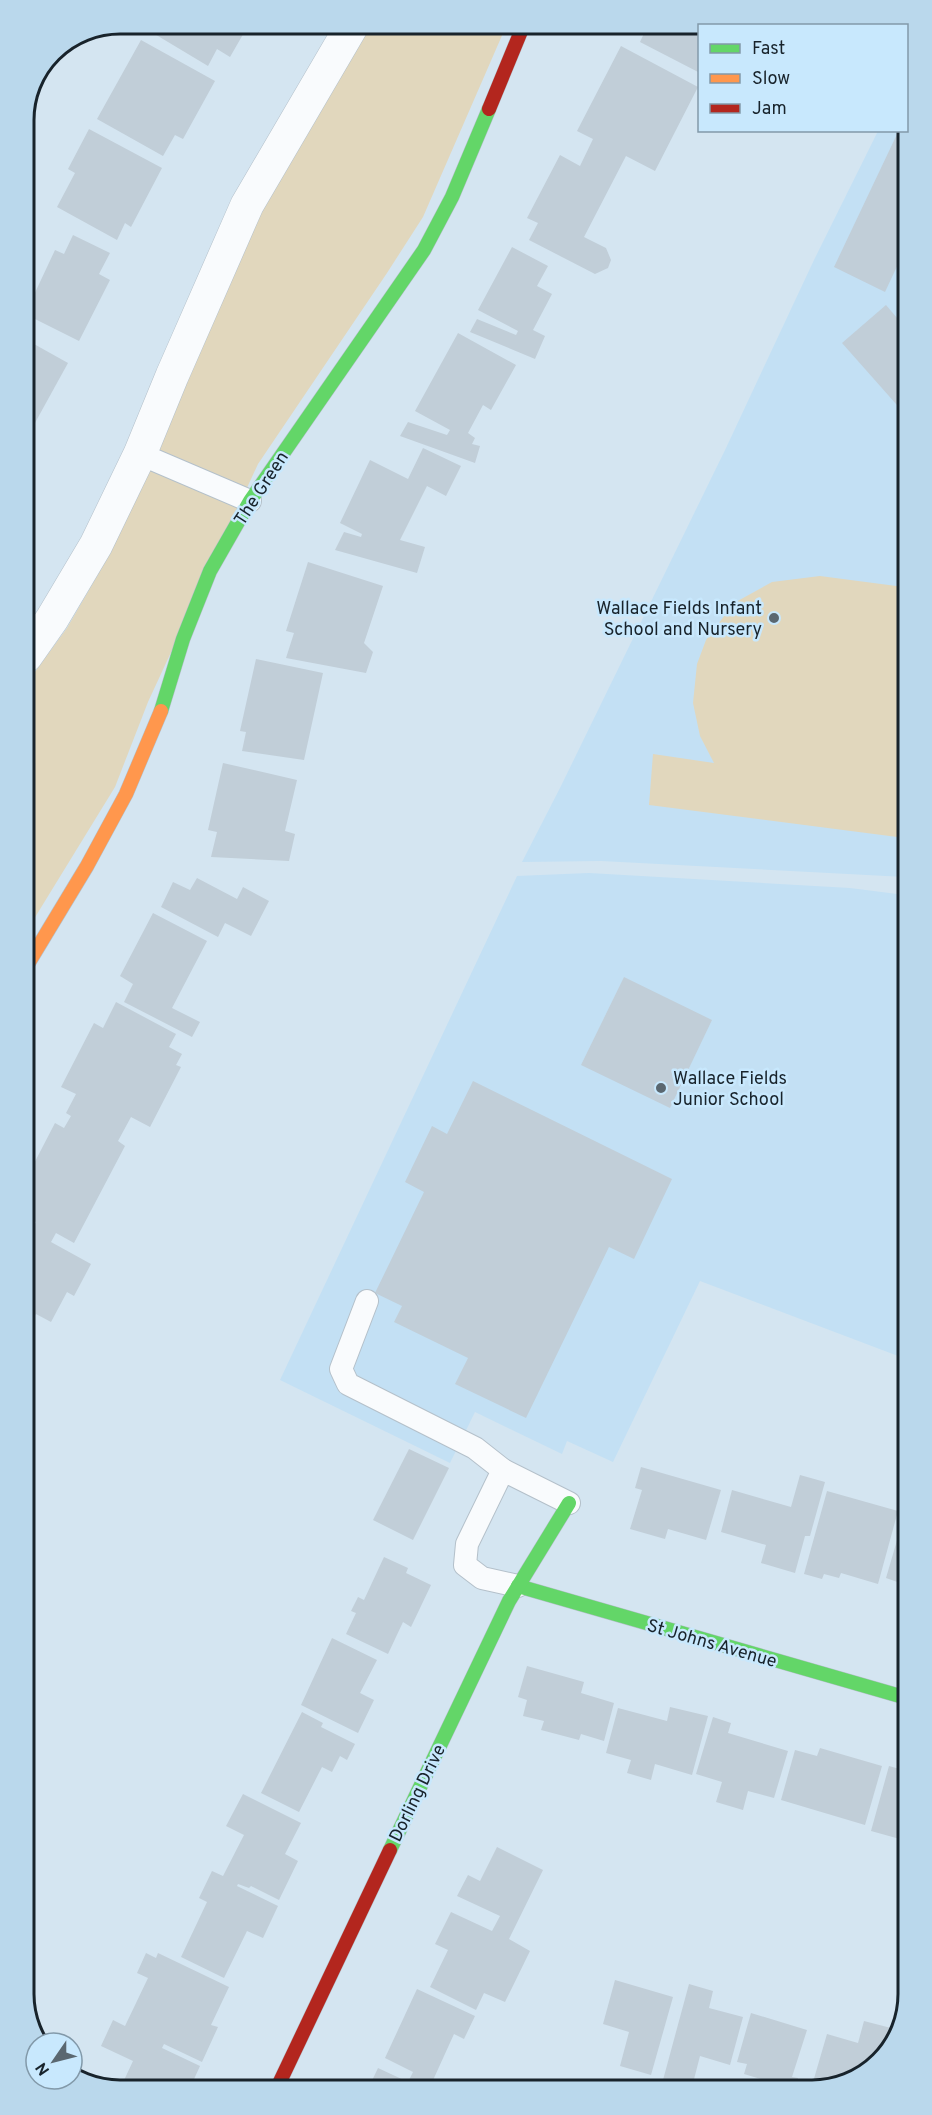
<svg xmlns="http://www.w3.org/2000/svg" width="932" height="2115" font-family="Overpass,sans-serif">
	<rect width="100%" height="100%" fill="#d4e5f1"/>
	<g fill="#c3e0f4">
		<path d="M878,131H903L905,877L601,861L522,862L560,788L726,448L814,260Z"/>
		<path d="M589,873L850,888L905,895L906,1359L700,1281L613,1462L567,1441L562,1454L475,1412L450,1463L280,1380L517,876Z"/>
	</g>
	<g fill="#e1d7bd">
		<path d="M371,24H507L423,217L387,273L258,464L148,702L115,787L26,932V684L67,628L108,557L259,213Z"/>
		<path d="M820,576L904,587L905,838L649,805L653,754L714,763L700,736L693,703L697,664L706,640L734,603L772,582Z"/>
	</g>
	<g fill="#c1ced8">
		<path d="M159,24H249L230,57L217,49L208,66L153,33Z"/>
		<path d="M642,24H700V73L640,42L647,27Z"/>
		<path d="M141,40L215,81L183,139L175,135L163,156L97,119Z"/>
		<path d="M621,46L698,87L655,171L626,156L584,237L606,248L611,260L608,268L595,274L529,240L538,223L527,218L560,155L580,166L593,139L577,131Z"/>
		<path d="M89,129L162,168L131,227L125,223L117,240L57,207L75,173L68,169Z"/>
		<path d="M899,130H903V261L900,260L885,292L834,267Z"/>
		<path d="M73,235L110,253L99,274L110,280L79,341L25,314L55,250L64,254Z"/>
		<path d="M512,247L548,266L537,286L552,294L533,330L545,336L535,359L470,332L477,319L516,335L518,331L478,310Z"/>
		<path d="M886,305L903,325L904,413L842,343Z"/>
		<path d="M458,333L516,365L491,410L483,405L468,433L475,438L472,444L480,446L475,463L400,436L408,422L447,435L450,430L415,411Z"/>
		<path d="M25,339L68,363L25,441Z"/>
		<path d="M423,448L461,466L446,496L427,486L400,540L425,547L417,573L335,550L344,532L361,537L362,534L340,523L370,460L408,479Z"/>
		<path d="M308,562L383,586L364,643L373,652L366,673L286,658L294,633L286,631Z"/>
		<path d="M256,659L323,673L304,760L242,751L246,732L240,731Z"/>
		<path d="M223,763L297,780L285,831L295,834L289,861L211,857L217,832L208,830Z"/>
		<path d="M197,878L237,899L243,887L269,901L251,936L225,923L218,937L161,907L173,882L190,890Z"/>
		<path d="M153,913L207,941L172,1008L200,1022L192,1037L124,1002L133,984L120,976Z"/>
		<path d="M624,977L712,1020L670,1108L581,1065Z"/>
		<path d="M116,1002L176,1034L169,1047L182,1054L176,1065L181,1067L150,1127L131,1117L118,1141L125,1146L74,1243L56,1233L51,1242L91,1264L74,1296L67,1292L51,1322L36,1314L27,1329V1233L29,1234L36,1222L27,1218V1200L30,1195L27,1194V1177L55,1123L64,1128L71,1116L66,1113L76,1094L61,1087L94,1023L103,1028Z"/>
		<path d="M473,1081L672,1179L634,1259L609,1247L526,1418L455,1384L468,1358L394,1322L402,1306L375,1293L424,1192L405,1182L432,1126L447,1134Z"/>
		<path d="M409,1449L449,1468L413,1540L373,1520Z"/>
		<path d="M641,1467L721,1490L706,1540L668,1529L665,1539L630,1529L642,1490L635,1488Z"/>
		<path d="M800,1475L825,1482L810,1536H805L795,1573L761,1563L766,1545L721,1532L732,1490L791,1507Z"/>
		<path d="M827,1491L898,1511L878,1584L841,1573L839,1578L824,1574L822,1579L804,1574Z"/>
		<path d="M898,1537L907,1539V1597L903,1596L906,1585L886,1578Z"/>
		<path d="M384,1557L408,1568L406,1573L431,1585L411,1627L403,1622L388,1654L346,1634L356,1613L351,1611L358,1597L364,1600Z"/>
		<path d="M332,1638L377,1660L360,1693L374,1700L358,1733L301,1705Z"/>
		<path d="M527,1666L584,1682L581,1693L614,1703L604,1741L581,1734L579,1740L541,1730L544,1721L523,1716L527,1700L518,1697Z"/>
		<path d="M670,1707L708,1716L692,1775L655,1764L651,1780L627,1773L631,1760L606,1753L618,1708L667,1721Z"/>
		<path d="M302,1712L323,1723L321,1727L355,1744L347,1760L340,1756L332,1772L322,1767L299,1812L261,1793Z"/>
		<path d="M713,1717L731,1723L728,1733L788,1751L774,1798L748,1791L743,1810L716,1802L722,1782L696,1774Z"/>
		<path d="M820,1748L882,1766L865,1825L781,1800L795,1750L817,1756Z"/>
		<path d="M889,1766L907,1771L908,1858L902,1856L907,1841L871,1831Z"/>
		<path d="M243,1794L301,1823L285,1854L298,1861L279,1900L251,1886L249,1888L238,1884L237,1886L278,1906L263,1938L247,1931L224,1978L181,1957L207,1902L199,1898L212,1871L223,1876L244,1835L226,1826Z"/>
		<path d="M497,1847L543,1870L509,1939L530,1951L505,2002L484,1993L476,2010L430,1987L448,1950L435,1944L451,1912L492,1931L500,1916L457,1896L468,1875L480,1881Z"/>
		<path d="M146,1953L156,1958L158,1953L229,1987L211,2025L218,2027L202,2062L164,2044L162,2048L200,2066L189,2090L119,2091L133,2061L101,2046L113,2020L125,2026L148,1978L137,1973Z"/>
		<path d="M615,1980L673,1997L651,2075L620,2066L629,2032L603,2024Z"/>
		<path d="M689,1984L713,1991L709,2008L743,2017L730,2065L700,2056L692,2087L663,2080Z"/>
		<path d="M417,1989L475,2016L464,2039L454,2034L429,2089H368L378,2068L408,2082L413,2072L385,2058Z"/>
		<path d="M751,2013L807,2030L792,2077L798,2078L796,2086H762L764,2080L744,2074L747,2064L737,2062Z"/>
		<path d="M864,2021L891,2028L883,2057L843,2086H806L807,2080L813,2082L827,2034L858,2043Z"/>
	</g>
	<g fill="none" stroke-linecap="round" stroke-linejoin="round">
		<g stroke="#b4c0ca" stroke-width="24">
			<g id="lane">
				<path d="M140,454L250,501"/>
				<path d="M367,1301L341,1369L348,1384L475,1448L503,1470"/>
				<path d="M518,1586L482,1578L465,1565L467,1544L503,1470L569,1503"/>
			</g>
		</g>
		<g stroke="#b4c0ca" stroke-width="34">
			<path id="street" d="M26,656L52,619L96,545L140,454L172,376L247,205L353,24"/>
		</g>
		<g stroke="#b4c0ca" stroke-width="15">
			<g id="fast">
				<path d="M161,711L183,639L210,571L250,501L424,250L452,197L489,109"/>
				<path d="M518,1586L907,1698"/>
				<path d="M390,1850L509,1601L569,1503"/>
			</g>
		</g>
		<g stroke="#b4c0ca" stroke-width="15">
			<path id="slow" d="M26,967L87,866L126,794L161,711"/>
		</g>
		<g stroke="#b4c0ca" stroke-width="15">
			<g id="jam">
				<path d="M489,109L524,24"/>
				<path d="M276,2090L390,1850"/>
			</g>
		</g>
		<use href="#lane" stroke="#f9fbfd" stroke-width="22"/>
		<use href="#street" stroke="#f9fbfd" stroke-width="33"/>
		<use href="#fast" stroke="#63d668" stroke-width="14"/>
		<use href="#slow" stroke="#ff974d" stroke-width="14"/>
		<use href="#jam" stroke="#b3261e" stroke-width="14"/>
	</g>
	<g fill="#5a6770" stroke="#c8e8fd" stroke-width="2">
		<circle cx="774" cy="618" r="6"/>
		<circle cx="661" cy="1088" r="6"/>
	</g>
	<g text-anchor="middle" stroke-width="5" stroke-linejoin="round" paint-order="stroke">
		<g font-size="18" fill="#18232b" stroke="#c8e8fd">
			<text transform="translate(261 488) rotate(-57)" y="6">The Green</text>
			<text transform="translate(712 1643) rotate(16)" y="6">St Johns Avenue</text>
			<text transform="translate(417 1793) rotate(-64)" y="6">Dorling Drive</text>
		</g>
		<g font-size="18" fill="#18232b" stroke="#c8e8fd" text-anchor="end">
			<text x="762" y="614">Wallace Fields Infant<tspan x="762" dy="21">School and Nursery</tspan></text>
			<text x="673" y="1084" text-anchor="start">Wallace Fields<tspan x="673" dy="21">Junior School</tspan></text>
		</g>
	</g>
	<path d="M0 0H932V2115H0ZM120 34H812A86 86 0 0 1 898 120V1994A86 86 0 0 1 812 2080H120A86 86 0 0 1 34 1994V120A86 86 0 0 1 120 34Z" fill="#bad8ec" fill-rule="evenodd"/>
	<path fill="none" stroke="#18232b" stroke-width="3" d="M120 34H812A86 86 0 0 1 898 120V1994A86 86 0 0 1 812 2080H120A86 86 0 0 1 34 1994V120A86 86 0 0 1 120 34Z"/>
	<rect x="698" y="24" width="210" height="108" fill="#c8e8fd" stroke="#8299a9" stroke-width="1.5"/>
	<rect x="710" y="44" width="30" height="9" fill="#63d668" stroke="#8299a9" stroke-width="1.5"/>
	<text x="752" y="54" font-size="18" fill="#18232b">Fast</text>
	<rect x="710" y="74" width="30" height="9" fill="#ff974d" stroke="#8299a9" stroke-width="1.5"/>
	<text x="752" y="84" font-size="18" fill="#18232b">Slow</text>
	<rect x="710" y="104" width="30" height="9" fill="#b3261e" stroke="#8299a9" stroke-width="1.5"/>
	<text x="752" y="114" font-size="18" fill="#18232b">Jam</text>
	<g transform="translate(54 2061) rotate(235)"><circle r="28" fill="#c8e8fd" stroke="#8299a9" stroke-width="1.5"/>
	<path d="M0-4.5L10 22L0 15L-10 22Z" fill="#5a6770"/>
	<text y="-9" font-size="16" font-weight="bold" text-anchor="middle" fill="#18232b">N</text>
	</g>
</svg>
